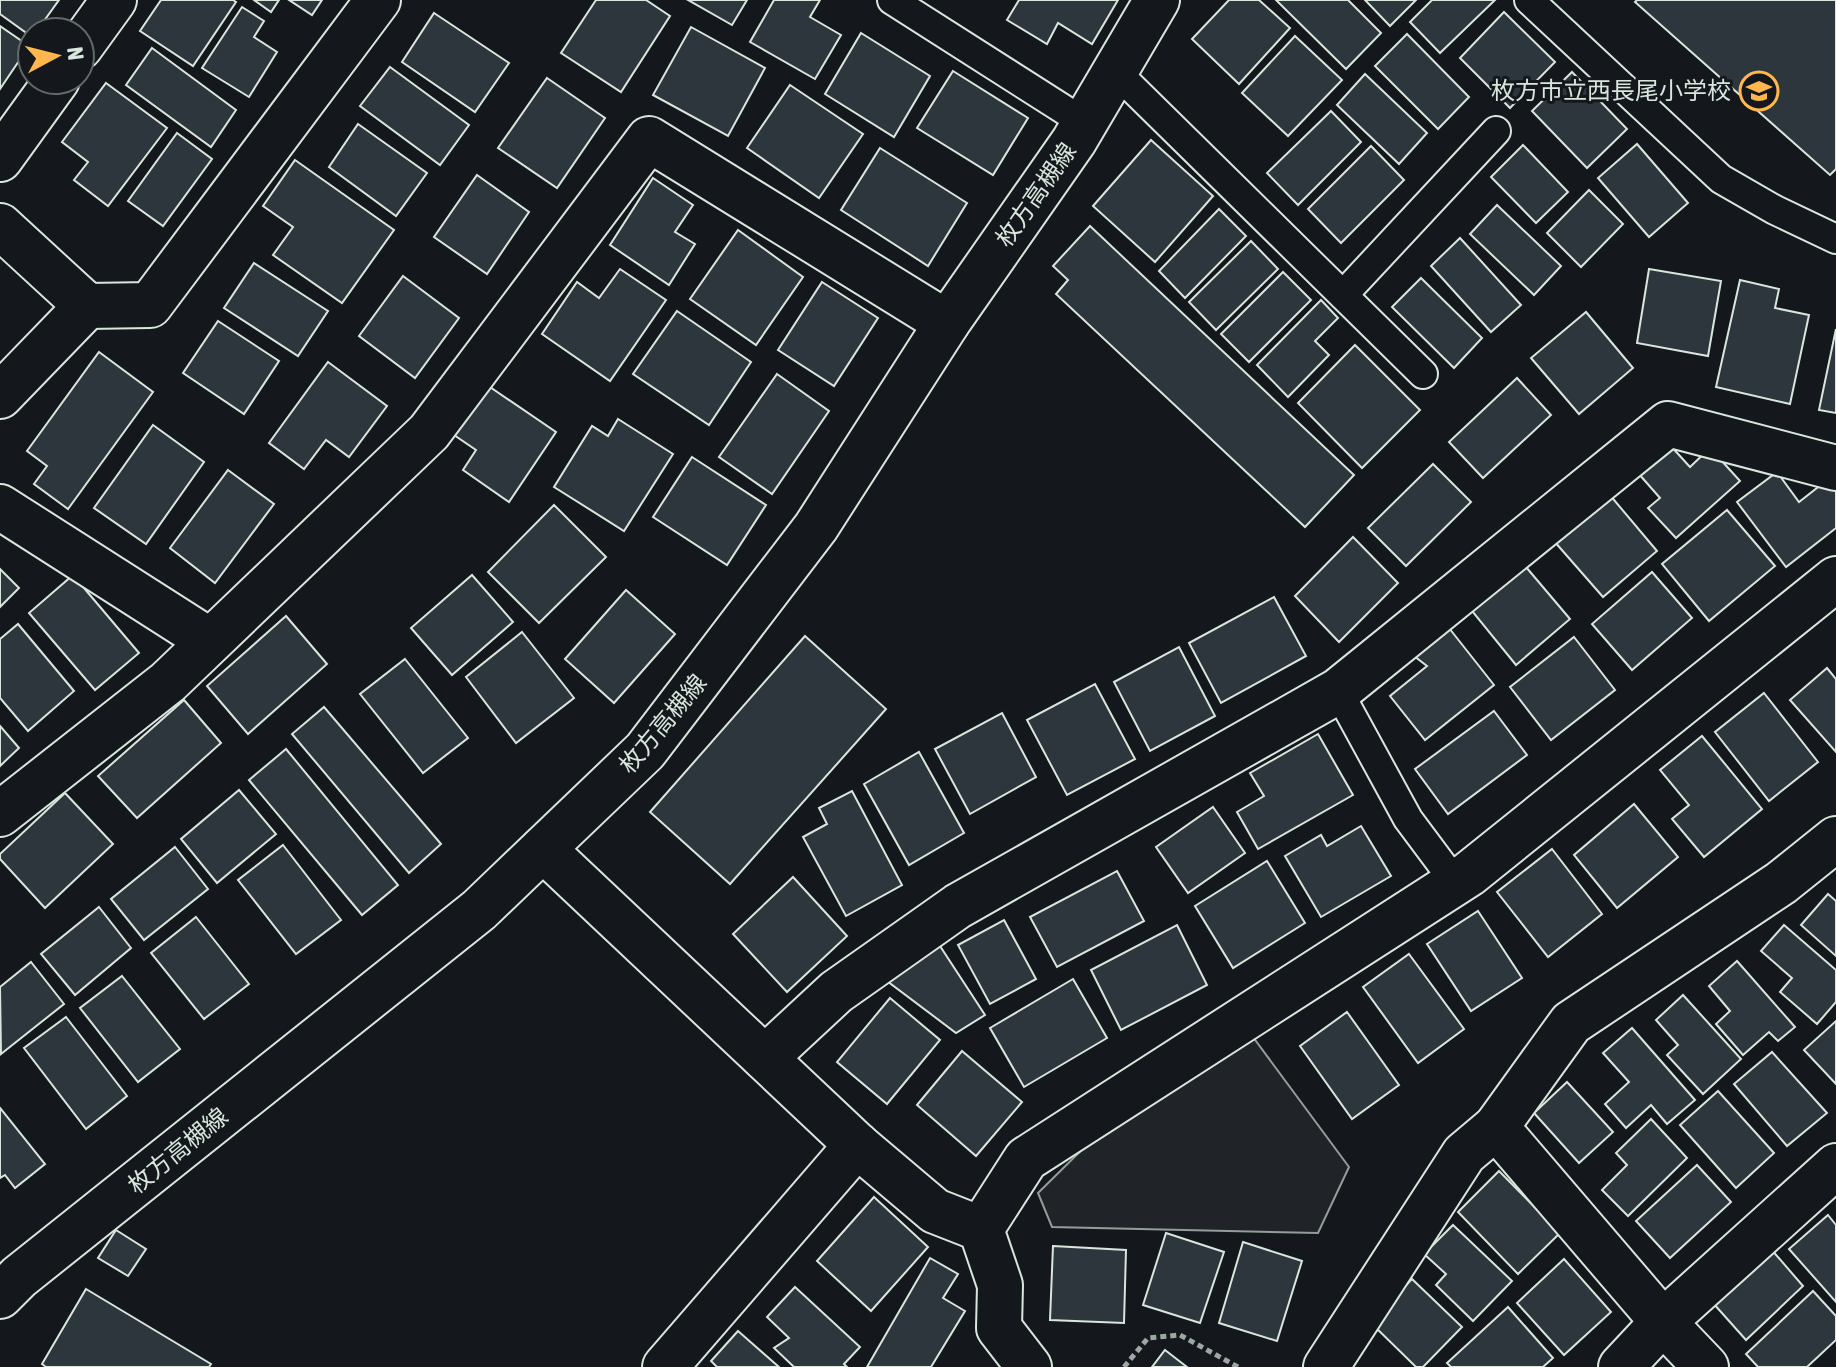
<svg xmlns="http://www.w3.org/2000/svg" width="1836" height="1367" font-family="'Asap Condensed','Noto Sans JP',sans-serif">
	<rect width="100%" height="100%" fill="#14181c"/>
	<path fill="#202428" stroke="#939e99" stroke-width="2" d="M1250,1033L1349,1167L1318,1233L1052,1227L1038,1193L1110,1122Z"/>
	<g fill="#2c363c" stroke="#d8e6dc" stroke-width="2">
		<path d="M0,0H59L36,32H32V37L0,14Z"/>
		<path d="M161,0H233L236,2L193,66L140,31Z"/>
		<path d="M254,0H279L271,12Z"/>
		<path d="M289,0H322L312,15Z"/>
		<path d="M596,0H646L670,16L621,92L561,53Z"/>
		<path d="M688,0H747L732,25Z"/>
		<path d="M774,0H820L810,17L841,35L815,79L750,42Z"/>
		<path d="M1019,0H1118L1092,44L1058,23L1047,44L1007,20Z"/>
		<path d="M1229,0H1259L1290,28L1239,84L1192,39Z"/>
		<path d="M1276,0H1348L1381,33L1346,69Z"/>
		<path d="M1365,0H1416L1390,26Z"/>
		<path d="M1432,0H1495L1440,53L1410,22Z"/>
		<path d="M1637,0H1836V169L1830,175L1635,2Z"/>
		<path d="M242,7L264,21L254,37L277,52L249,97L202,68Z"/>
		<path d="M1504,12L1555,62L1510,108L1460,58Z"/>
		<path d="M434,13L509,63L475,112L402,62Z"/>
		<path d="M0,26L29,46L0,89Z"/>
		<path d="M691,27L765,68L728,136L653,95Z"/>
		<path d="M861,33L930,76L894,137L825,94Z"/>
		<path d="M1407,34L1469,97L1438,129L1375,66Z"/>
		<path d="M1295,36L1342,80L1288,136L1242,93Z"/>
		<path d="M152,48L236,110L211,147L126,85Z"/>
		<path d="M390,67L469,125L440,165L360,106Z"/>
		<path d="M953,71L1028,118L993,175L917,128Z"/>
		<path d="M1572,72L1627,129L1587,168L1532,111Z"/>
		<path d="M1365,74L1427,133L1399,164L1337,105Z"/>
		<path d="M547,78L605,118L557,188L498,148Z"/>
		<path d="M106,83L167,128L108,206L74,180L88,162L62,142Z"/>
		<path d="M790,85L863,134L819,198L747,148Z"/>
		<path d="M1331,111L1361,142L1298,205L1267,173Z"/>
		<path d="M358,124L427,173L396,216L329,167Z"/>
		<path d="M177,133L212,159L163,226L128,201Z"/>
		<path d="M1151,140L1213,196L1155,262L1093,206Z"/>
		<path d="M1637,144L1688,203L1649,237L1598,178Z"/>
		<path d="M1523,145L1568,192L1536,223L1491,177Z"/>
		<path d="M1371,146L1404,180L1341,243L1308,209Z"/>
		<path d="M880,148L967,203L928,266L841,210Z"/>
		<path d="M295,160L394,230L342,303L273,255L293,227L263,206Z"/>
		<path d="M477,175L529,212L487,274L434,237Z"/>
		<path d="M653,178L693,205L675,232L695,244L669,285L610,245Z"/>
		<path d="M1589,190L1623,224L1581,267L1547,233Z"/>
		<path d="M1497,205L1561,266L1534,295L1470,234Z"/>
		<path d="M1219,209L1246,236L1185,298L1159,271Z"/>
		<path d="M1090,226L1354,475L1305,527L1056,294L1068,280L1053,266Z"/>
		<path d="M738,230L803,277L756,345L690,299Z"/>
		<path d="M1460,238L1521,305L1491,332L1431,266Z"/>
		<path d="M1251,241L1278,269L1216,330L1189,302Z"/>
		<path d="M254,263L328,311L298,356L224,308Z"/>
		<path d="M620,269L666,300L610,381L542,334L577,282L599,298Z"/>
		<path d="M1649,269L1721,281L1708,356L1637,343Z"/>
		<path d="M1283,272L1311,300L1249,362L1221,334Z"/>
		<path d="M403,276L459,318L415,378L359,336Z"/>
		<path d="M1421,278L1482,338L1454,368L1392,307Z"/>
		<path d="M1740,280L1779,289L1775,308L1809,315L1790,404L1716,387Z"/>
		<path d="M822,282L878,318L834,386L778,350Z"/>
		<path d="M1321,300L1338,318L1315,341L1329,355L1288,397L1257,365Z"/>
		<path d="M677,311L751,362L709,425L633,374Z"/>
		<path d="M1586,312L1633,368L1579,414L1531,358Z"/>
		<path d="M218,321L279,361L244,414L183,373Z"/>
		<path d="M1836,329V413L1819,410Z"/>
		<path d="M1355,345L1420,410L1362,468L1298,403Z"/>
		<path d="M99,352L153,392L68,509L34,484L47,466L27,451Z"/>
		<path d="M328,362L387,406L349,457L326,440L304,469L269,443Z"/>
		<path d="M777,374L829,411L772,494L719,457Z"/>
		<path d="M1517,378L1551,415L1483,478L1449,442Z"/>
		<path d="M487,385L556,432L509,502L463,470L476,450L454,435Z"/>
		<path d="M618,419L673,454L624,531L554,487L592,426L608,436Z"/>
		<path d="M153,425L204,462L146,544L94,508Z"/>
		<path d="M1669,444L1690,467L1710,448L1740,481L1676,538L1648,508L1660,498L1638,473Z"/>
		<path d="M692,457L766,505L727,565L653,517Z"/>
		<path d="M1433,464L1471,502L1406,566L1368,528Z"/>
		<path d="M228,470L274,504L215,583L170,548Z"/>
		<path d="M1777,472L1799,502L1836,473V528L1786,567L1737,502Z"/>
		<path d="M1609,494L1657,551L1603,597L1554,541Z"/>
		<path d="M554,505L606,557L539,623L488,572Z"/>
		<path d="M1727,510L1775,566L1709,621L1662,564Z"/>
		<path d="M1353,537L1398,583L1339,642L1295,596Z"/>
		<path d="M1526,567L1570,619L1516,665L1472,611Z"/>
		<path d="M0,569L19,588L0,607Z"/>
		<path d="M1652,572L1692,618L1632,670L1592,624Z"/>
		<path d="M73,575L139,653L95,690L29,613Z"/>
		<path d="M472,575L513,622L452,675L411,628Z"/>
		<path d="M626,590L675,634L614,703L565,659Z"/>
		<path d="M1274,597L1306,656L1221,703L1189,643Z"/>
		<path d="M286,616L327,664L248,734L207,686Z"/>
		<path d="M18,624L74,691L28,731L0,698V639Z"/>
		<path d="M1449,628L1494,685L1425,740L1390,696L1427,666L1414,656Z"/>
		<path d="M522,632L574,698L516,743L466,677Z"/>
		<path d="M805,636L886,709L730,884L650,812Z"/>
		<path d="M1574,637L1615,690L1551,740L1510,687Z"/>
		<path d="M1179,647L1215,716L1150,751L1114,682Z"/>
		<path d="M405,659L468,738L423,773L360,694Z"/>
		<path d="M1827,668L1836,679V752L1790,700Z"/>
		<path d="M1095,684L1135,759L1067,795L1027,720Z"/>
		<path d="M1764,693L1818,762L1769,801L1715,732Z"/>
		<path d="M184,700L221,743L137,818L98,776Z"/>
		<path d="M324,707L441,844L409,873L292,734Z"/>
		<path d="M1494,711L1527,755L1448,814L1415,769Z"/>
		<path d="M1002,713L1036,777L970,814L935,749Z"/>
		<path d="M0,726L19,748L0,766Z"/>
		<path d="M1318,734L1353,795L1258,849L1237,812L1264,796L1250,773Z"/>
		<path d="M1702,736L1762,809L1704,857L1672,819L1689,805L1660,770Z"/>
		<path d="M286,749L398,885L362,915L249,780Z"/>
		<path d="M919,752L964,833L909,865L864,784Z"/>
		<path d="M239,790L276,834L217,883L181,839Z"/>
		<path d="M852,791L902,885L846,916L803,837L827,824L819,808Z"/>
		<path d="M65,793L113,844L45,908L0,859V854Z"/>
		<path d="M1634,804L1678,857L1617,908L1574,855Z"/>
		<path d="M1213,807L1245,853L1188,893L1156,847Z"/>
		<path d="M1361,826L1391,876L1321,917L1285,856L1321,835L1327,846Z"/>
		<path d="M283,845L341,920L296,954L238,880Z"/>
		<path d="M175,847L208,889L144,940L111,899Z"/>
		<path d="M1552,849L1602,914L1548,957L1497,892Z"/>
		<path d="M1267,861L1305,923L1233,968L1195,906Z"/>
		<path d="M1117,871L1144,921L1057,967L1030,917Z"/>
		<path d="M793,877L847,936L787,992L733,934Z"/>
		<path d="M1828,894L1836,901V956L1801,925Z"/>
		<path d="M99,907L131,948L75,995L41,954Z"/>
		<path d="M1478,911L1522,978L1471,1011L1427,944Z"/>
		<path d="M196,917L249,984L204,1019L151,953Z"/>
		<path d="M1004,920L1036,979L990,1004L958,945Z"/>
		<path d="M1177,925L1207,985L1121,1030L1091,970Z"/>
		<path d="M1784,925L1836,970V1002L1817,1024L1780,992L1792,978L1761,951Z"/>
		<path d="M940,946L985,1015L956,1033L887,981Z"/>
		<path d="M1409,954L1464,1029L1418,1063L1363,987Z"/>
		<path d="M1737,961L1795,1027L1778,1041L1769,1032L1743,1055L1716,1024L1730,1011L1709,986Z"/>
		<path d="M31,962L64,1004L1,1054L0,987Z"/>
		<path d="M122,976L180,1049L138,1082L80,1008Z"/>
		<path d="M1073,979L1107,1038L1024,1087L990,1028Z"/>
		<path d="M1683,995L1741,1059L1703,1094L1667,1055L1678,1045L1656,1020Z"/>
		<path d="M890,998L940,1040L887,1104L837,1062Z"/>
		<path d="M1347,1012L1399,1085L1352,1119L1300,1046Z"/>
		<path d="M66,1017L127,1096L86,1129L24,1048Z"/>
		<path d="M1836,1021V1084L1804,1050Z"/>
		<path d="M1632,1028L1695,1100L1667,1124L1651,1105L1626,1128L1605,1104L1629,1082L1603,1053Z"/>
		<path d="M962,1051L1022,1102L976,1156L917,1105Z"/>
		<path d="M1772,1052L1827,1113L1787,1146L1734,1084Z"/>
		<path d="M1567,1082L1613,1132L1579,1163L1534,1113Z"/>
		<path d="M1718,1091L1774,1153L1736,1188L1680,1125Z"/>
		<path d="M0,1108L45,1164L15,1188L5,1175L0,1178Z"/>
		<path d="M1651,1119L1687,1158L1628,1216L1602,1190L1627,1165L1616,1153Z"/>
		<path d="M1697,1165L1731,1202L1670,1258L1636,1221Z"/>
		<path d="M1499,1171L1560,1233L1518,1274L1458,1212Z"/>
		<path d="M874,1197L928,1247L871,1311L817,1261Z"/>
		<path d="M1828,1215L1836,1225V1302L1789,1249Z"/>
		<path d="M1453,1225L1512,1281L1473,1321L1436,1285L1446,1274L1424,1254Z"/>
		<path d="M116,1230L146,1249L128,1276L98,1258Z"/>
		<path d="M1166,1233L1224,1252L1200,1323L1143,1305Z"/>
		<path d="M1243,1242L1302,1261L1277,1341L1219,1323Z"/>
		<path d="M1053,1246L1126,1250L1124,1323L1050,1320Z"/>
		<path d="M1771,1249L1803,1286L1746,1340L1713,1303Z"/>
		<path d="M930,1258L958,1274L943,1298L965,1311L931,1367H867Z"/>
		<path d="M1564,1259L1611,1312L1564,1355L1517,1303Z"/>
		<path d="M1412,1279L1462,1327L1423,1367H1416L1370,1322Z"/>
		<path d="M795,1287L860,1347L844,1364L847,1367H794L774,1348L789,1338L767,1317Z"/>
		<path d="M86,1289L211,1364L209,1367H46L42,1364Z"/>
		<path d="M1813,1291L1836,1316V1340L1807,1367H1758L1746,1354Z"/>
		<path d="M1508,1307L1553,1358L1543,1367H1451L1447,1363Z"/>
		<path d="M738,1331L779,1367H717L711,1361Z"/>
		<path d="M1165,1350L1187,1367H1152Z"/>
	</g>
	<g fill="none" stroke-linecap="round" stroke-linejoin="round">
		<g stroke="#d8e6dc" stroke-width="32">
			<g id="service">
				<path d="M892,0L1085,123"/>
				<path d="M1529,0L1721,179L1775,210L1836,239"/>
				<path d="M1115,71L1423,374"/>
				<path d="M1343,295L1496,131"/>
				<path d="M1338,691L1408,819L1455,882"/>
			</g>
		</g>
		<g stroke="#d8e6dc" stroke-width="48">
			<g id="minor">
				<path d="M80,47L114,0"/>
				<path d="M0,159L57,80"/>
				<path d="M0,226L87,306L150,305L378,0"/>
				<path d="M0,396L87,306"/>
				<path d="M0,507L210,641"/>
				<path d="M0,814L168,682L429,432L649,139L947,323"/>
				<path d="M543,849L857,1145L935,1211L981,1229"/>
				<path d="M765,1058L836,992L958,906L1338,691L1668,424L1836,468"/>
				<path d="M1496,1127L1663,1322L1706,1367"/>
				<path d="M665,1367L857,1145"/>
				<path d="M1029,1367L999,1328L1000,1285L981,1229L1026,1159L1469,874L1836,579"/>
				<path d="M1326,1367L1464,1154L1496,1127L1571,1023L1781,883L1836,839"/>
				<path d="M1621,1367L1663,1322L1836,1166"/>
			</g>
		</g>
		<g stroke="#d8e6dc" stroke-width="48">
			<path id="primary" d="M0,1296L19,1277L479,910L645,751L816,527L947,323L1074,141L1157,0"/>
		</g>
		<path stroke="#9da8a2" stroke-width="5" stroke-dasharray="6 4" stroke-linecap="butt" d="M1124,1367L1148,1338L1180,1335L1238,1367"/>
		<use href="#service" stroke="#14181c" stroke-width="28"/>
		<use href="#minor" stroke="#14181c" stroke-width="44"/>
		<use href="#primary" stroke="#14181c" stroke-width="44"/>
	</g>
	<defs>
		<g id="school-ring" transform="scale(2)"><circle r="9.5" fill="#14181c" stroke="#ffb74d" stroke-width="1.5"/><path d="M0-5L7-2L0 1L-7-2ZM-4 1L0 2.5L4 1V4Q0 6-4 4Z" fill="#ffb74d"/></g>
	</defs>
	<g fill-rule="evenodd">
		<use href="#school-ring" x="1759" y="91"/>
	</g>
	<g text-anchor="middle" stroke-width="6" stroke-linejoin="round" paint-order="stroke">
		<g font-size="24" fill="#d8e6dc" stroke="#14181c" text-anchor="end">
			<text x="1731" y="99">枚方市立西長尾小学校</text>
		</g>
		<g font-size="24" fill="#d8e6dc" stroke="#14181c">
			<text transform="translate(1036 195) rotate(-55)" y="8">枚方高槻線</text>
			<text transform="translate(663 724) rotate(-50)" y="8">枚方高槻線</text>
			<text transform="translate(178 1151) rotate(-39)" y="8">枚方高槻線</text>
		</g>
	</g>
	<g transform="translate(56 56) rotate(83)"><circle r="38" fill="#14181c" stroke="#626a69" stroke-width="2"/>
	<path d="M0-6L14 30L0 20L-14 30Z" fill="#ffb74d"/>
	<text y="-12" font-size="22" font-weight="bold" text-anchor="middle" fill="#d8e6dc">N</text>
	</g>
</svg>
